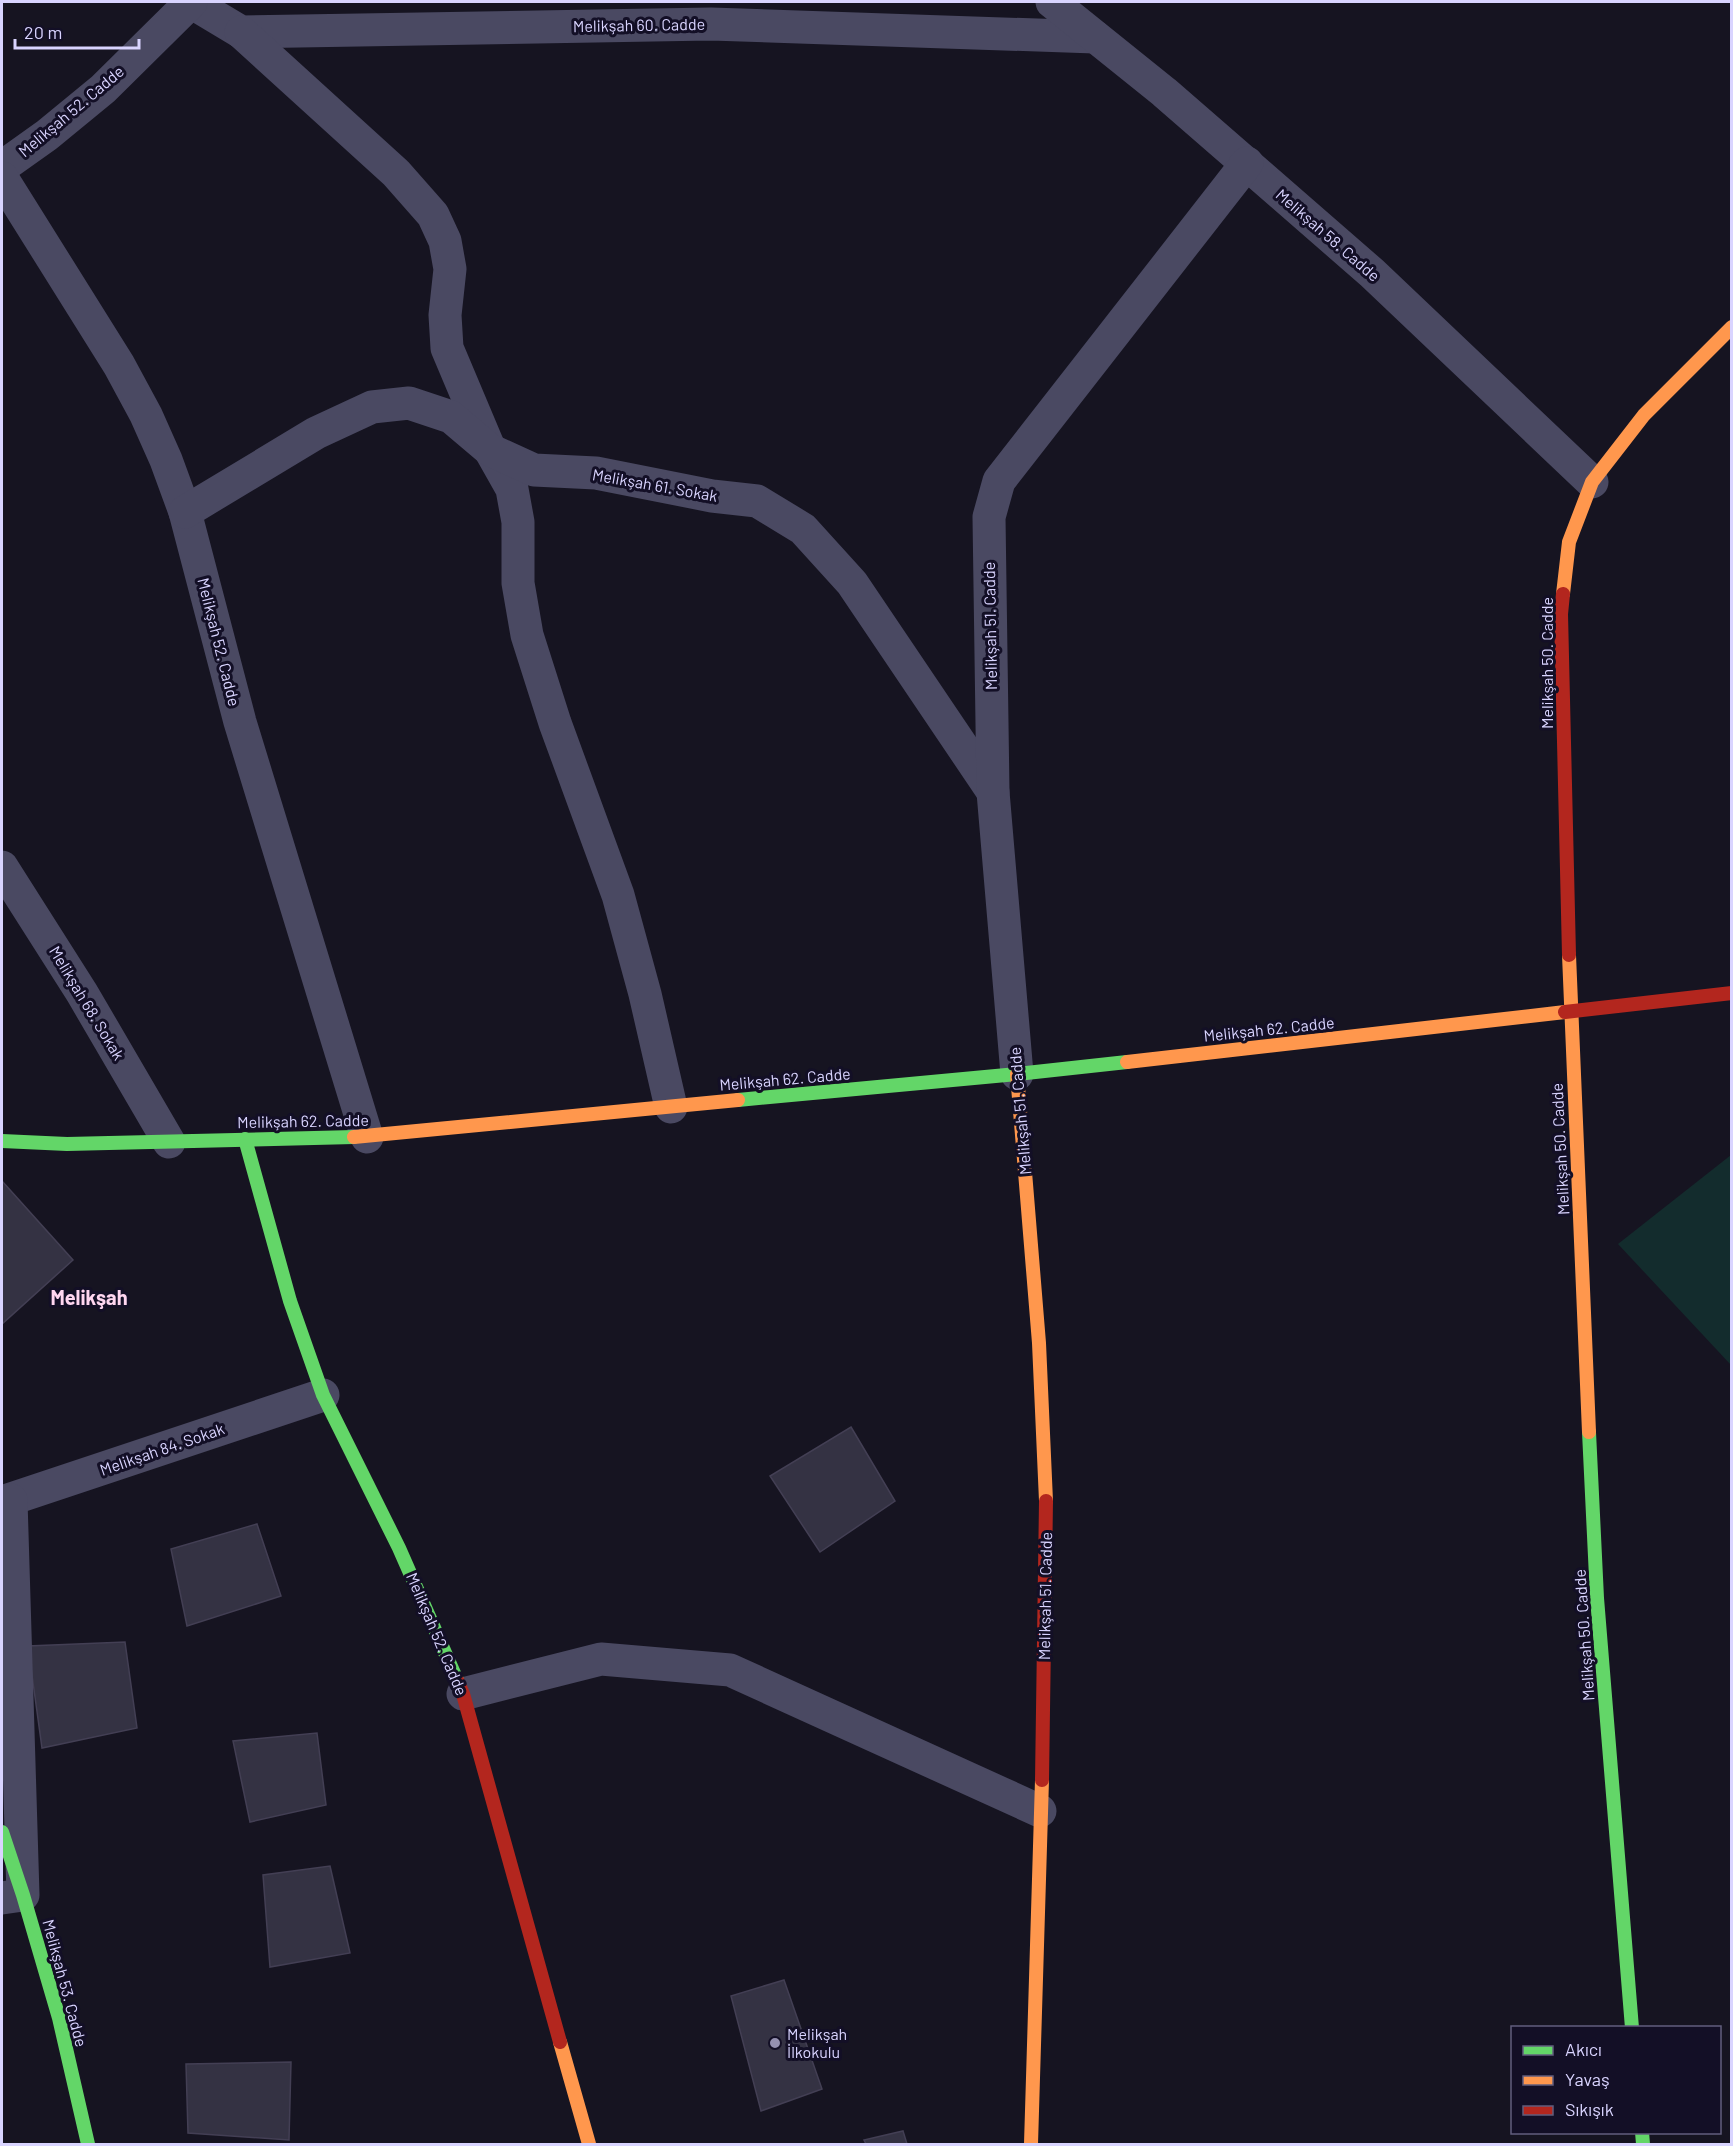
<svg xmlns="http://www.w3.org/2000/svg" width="1733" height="2146" font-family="Barlow,sans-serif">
	<rect width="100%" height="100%" fill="#161421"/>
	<path fill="#132c2d" d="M1731,1155V1365L1618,1244Z"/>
	<g fill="#343243" stroke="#433f54" stroke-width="1.5">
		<path d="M2,1181L73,1260L2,1324Z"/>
		<path d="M851,1427L895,1501L820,1552L770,1476Z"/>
		<path d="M257,1524L281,1596L187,1626L171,1549Z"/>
		<path d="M125,1642L137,1728L42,1748L28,1646Z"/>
		<path d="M317,1733L326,1805L250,1822L233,1741Z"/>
		<path d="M330,1866L350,1953L270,1967L263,1875Z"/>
		<path d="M784,1980L822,2089L761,2111L731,1996Z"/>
		<path d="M291,2062L289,2140L188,2133L186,2064Z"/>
		<path d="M903,2131L907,2144H866L864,2140Z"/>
	</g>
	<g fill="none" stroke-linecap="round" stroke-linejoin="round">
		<g stroke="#4a4962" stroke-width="33">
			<path d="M191,2L241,32L711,24L1095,37"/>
			<path d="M1052,2L1164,92L1372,273L1592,482"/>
			<path d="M241,32L396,173L433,215L445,241L450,269L445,315L447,348L490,450L512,489L518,522V583L527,635L555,723L618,895L645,994L671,1107"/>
			<path d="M2,167L47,135L103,89L191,2"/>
			<path d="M2,178L119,365L146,415L166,460L185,512L240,722L367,1137"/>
			<path d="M185,512L316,433L372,407L409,403L451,417L490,450L534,470L596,473L712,496L757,501L803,529L852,583L993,792"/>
			<path d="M2,867L82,993L169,1142"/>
			<path d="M1017,1074L993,792L989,517L999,481L1247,163"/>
			<path d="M2,1502L323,1395"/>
			<path d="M463,1694L601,1659L730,1670L1040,1811"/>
			<path d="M2,1898L23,1895L11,1500"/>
		</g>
		<g stroke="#63d668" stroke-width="14">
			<path d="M738,1100L1017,1074L1127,1062"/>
			<path d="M245,1139L290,1301L323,1395L399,1548L457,1680"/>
			<path d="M2,1141L67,1144L354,1137"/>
			<path d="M1589,1432L1597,1598L1632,2028"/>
			<path d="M2,1832L23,1895L59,2018L88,2144"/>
			<path d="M1642,2132L1643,2144"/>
		</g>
		<g stroke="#ff974d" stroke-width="14">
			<path d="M1563,594L1569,542L1592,482L1644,415L1732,327"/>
			<path d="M1569,955L1589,1432"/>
			<path d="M1127,1062L1565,1012"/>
			<path d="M1017,1074L1039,1343L1046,1501"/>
			<path d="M354,1137L738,1100"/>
			<path d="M560,2042L589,2144"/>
			<path d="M1031,2144L1042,1780"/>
		</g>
		<g stroke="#b3261e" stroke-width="14">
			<path d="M1563,594L1561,614L1569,955"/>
			<path d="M1565,1012L1732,993"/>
			<path d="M457,1680L463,1694L560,2042"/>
			<path d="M1042,1780L1046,1501"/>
		</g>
	</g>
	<circle fill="#9591b1" stroke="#130f26" stroke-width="2" cx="775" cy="2043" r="6"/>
	<g text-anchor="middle" stroke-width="6" stroke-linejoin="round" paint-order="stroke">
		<g font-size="16" fill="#d9d4ff" stroke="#130f26">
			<text transform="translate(639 25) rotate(-1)" y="6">Melikşah 60. Cadde</text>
			<text transform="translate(71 111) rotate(-40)" y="6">Melikşah 52. Cadde</text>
			<text transform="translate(1328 235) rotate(41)" y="6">Melikşah 58. Cadde</text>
			<text transform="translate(655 485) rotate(10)" y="6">Melikşah 61. Sokak</text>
			<text transform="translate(990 626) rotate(-91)" y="6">Melikşah 51. Cadde</text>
			<text transform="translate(219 642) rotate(76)" y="6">Melikşah 52. Cadde</text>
			<text transform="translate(1547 663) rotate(-90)" y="6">Melikşah 50. Cadde</text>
			<text transform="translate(87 1003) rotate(59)" y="6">Melikşah 68. Sokak</text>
			<text transform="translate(1269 1029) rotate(-6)" y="6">Melikşah 62. Cadde</text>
			<text transform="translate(785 1079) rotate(-5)" y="6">Melikşah 62. Cadde</text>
			<text transform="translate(1020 1111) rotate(-95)" y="6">Melikşah 51. Cadde</text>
			<text transform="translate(303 1121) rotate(-1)" y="6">Melikşah 62. Cadde</text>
			<text transform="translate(1560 1149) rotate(-93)" y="6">Melikşah 50. Cadde</text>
			<text transform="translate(162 1449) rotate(-19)" y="6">Melikşah 84. Sokak</text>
			<text transform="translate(1045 1596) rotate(-89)" y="6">Melikşah 51. Cadde</text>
			<text transform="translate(437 1634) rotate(67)" y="6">Melikşah 52. Cadde</text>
			<text transform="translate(1584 1635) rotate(-94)" y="6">Melikşah 50. Cadde</text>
			<text transform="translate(65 1983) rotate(75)" y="6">Melikşah 53. Cadde</text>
		</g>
		<g font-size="16" fill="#d9d4ff" stroke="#130f26" text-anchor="start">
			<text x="787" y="2040">Melikşah<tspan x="787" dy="18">İlkokulu</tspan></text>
		</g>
		<g font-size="20" font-weight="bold" fill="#ffd6f0" stroke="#130f26">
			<text x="89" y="1305">Melikşah</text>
		</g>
	</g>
	<rect width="1733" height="2146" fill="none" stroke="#d9d4ff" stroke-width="6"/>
	<rect x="1511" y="2026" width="210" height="108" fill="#130f26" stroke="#625e7d" stroke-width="1.5"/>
	<rect x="1523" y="2046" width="30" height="9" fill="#63d668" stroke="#625e7d" stroke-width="1.5"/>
	<text x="1565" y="2056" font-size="18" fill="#d9d4ff">Akıcı</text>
	<rect x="1523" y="2076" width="30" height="9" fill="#ff974d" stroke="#625e7d" stroke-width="1.5"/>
	<text x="1565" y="2086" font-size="18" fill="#d9d4ff">Yavaş</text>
	<rect x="1523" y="2106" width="30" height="9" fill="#b3261e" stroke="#625e7d" stroke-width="1.5"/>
	<text x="1565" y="2116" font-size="18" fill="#d9d4ff">Sıkışık</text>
	<path d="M15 39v9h124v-9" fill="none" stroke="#d9d4ff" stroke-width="3"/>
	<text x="24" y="39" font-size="18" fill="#d9d4ff" stroke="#130f26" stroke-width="4.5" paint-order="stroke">20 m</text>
</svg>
